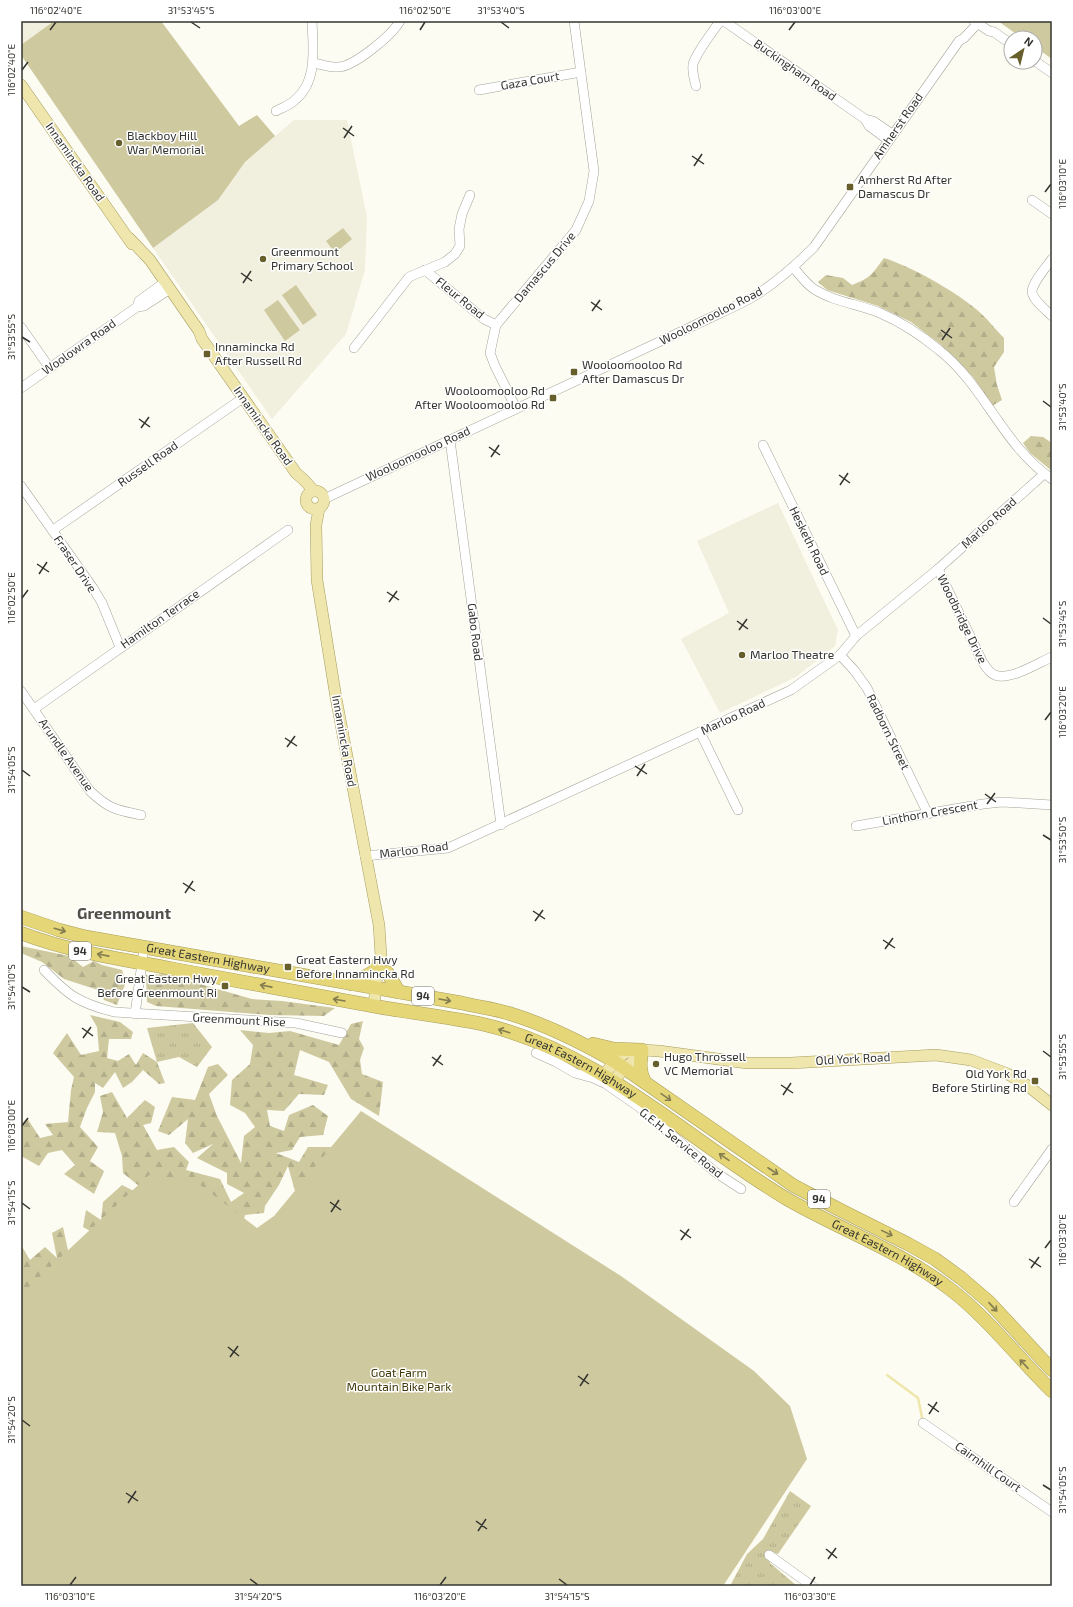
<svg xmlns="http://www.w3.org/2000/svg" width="1073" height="1607" font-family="'Exo 2',sans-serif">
	<defs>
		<pattern id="grass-tufts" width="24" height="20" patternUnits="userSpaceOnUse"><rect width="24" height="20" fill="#cfc9a0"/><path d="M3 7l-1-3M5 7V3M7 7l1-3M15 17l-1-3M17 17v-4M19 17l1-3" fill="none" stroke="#b2ad8a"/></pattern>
		<pattern id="forest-firs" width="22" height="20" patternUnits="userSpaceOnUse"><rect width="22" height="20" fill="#cfc9a0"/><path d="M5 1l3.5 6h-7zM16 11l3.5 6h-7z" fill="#b2ad8a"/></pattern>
	</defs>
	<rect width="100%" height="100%" fill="#fdfcf2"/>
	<g fill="#f1efde">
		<path d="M21,21H54L21,45Z"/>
		<path d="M294,120H347L367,217L365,270L346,334L272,419L153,248L217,200L245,162Z"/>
		<path d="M778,503L838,630L835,646L796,677L720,713L681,639L729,613L697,541Z"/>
	</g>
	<g fill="url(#grass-tufts)">
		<path d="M193,1023L212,1047L197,1067L179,1057L157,1062L147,1028Z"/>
		<path d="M790,1491L811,1506L778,1554L768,1551L770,1563L797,1586H730L747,1554L763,1539Z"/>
	</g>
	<g fill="url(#forest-firs)">
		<path d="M884,258C912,267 953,290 976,309C986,317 995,329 1004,338V352L994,367L997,385L1002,400L992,406L973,377L940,344L911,322L878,306L827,290L818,282L826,275L843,278L852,285C872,277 872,274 884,258Z"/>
		<path d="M1031,436L1043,437L1052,443V471L1030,453L1023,443Z"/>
		<path d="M21,946L69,956L83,967L94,961L102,965L122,970L126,982L117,1005L104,1000L98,990L64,979L42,962L21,953Z"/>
		<path d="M165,974L252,999L282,1001L335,1008L324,1016L269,1015L156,1006L147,1002L146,975Z"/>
		<path d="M90,1015L120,1022L133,1032L131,1039H109L107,1058L118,1061L129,1054L136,1065L143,1053L157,1062L165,1083L159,1084L143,1070L132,1082L123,1088L115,1072L103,1088L95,1083V1092L87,1108L80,1127L98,1147L90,1161L104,1171L94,1194L64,1174L75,1165L62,1150L48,1153L39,1166L21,1156V1124L27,1118L40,1138L53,1135L45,1124L68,1122L71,1090L74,1077L53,1053L67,1033L81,1055L99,1051L97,1027Z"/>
		<path d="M363,1021L359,1039L364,1048L360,1060L362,1074L383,1082L379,1116L351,1099L329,1062L300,1050L294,1075L328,1085L324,1095L299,1094L284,1111L267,1110L270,1126L284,1131L289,1115L313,1105L328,1116L323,1135L300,1137L292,1150L276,1153L299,1162L308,1147H332L353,1156L357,1137L373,1136L396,1157L368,1186L370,1197L328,1236L296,1282L303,1302L297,1329L284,1335L274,1318L261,1286L256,1256L211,1248L213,1230L231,1235L241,1226L265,1240L292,1224L311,1206L319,1180L298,1202L288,1166L279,1185L265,1206L264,1213L245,1215L243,1223L208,1219L199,1207C191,1229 203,1242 213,1261L204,1263L189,1236L183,1240V1245L188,1258L177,1269L193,1283L194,1300L204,1294L206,1311L213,1322L204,1329L194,1326L183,1332L176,1331L147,1338L128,1318L139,1311L145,1315L155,1305L137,1298L125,1302L114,1318L128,1335L124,1339L144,1345L150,1352L144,1358L157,1373L176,1360L191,1366L203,1379L192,1399L182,1395L178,1432L149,1424L143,1431L136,1432L111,1427L117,1419L131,1417L137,1396L148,1395V1382L139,1361L121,1357L114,1343L97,1348L95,1358L109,1360L118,1366L115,1376L105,1380L90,1381L85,1387L93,1399L105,1407L102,1420L84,1432L74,1433C79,1438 85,1442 90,1448C108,1469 83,1498 73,1517L52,1507L42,1510L49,1535L34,1539L30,1550V1562L21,1568V1528L23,1523L26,1505L40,1493L37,1477L43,1462L59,1465L71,1451L62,1434L44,1441L47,1453L21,1438V1380L31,1384L40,1378L48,1409L47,1419L57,1415L60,1400L54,1391L57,1375L41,1366L46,1349L25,1348L21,1343V1337L32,1325L45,1335L35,1338L47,1345L53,1340L71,1353H81L74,1338L61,1324L35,1317L42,1305L57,1312L58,1294L65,1289L72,1295L79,1285L98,1272L108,1278L119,1247L83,1227L86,1210L101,1220L103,1202L122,1185L140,1194L122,1217L128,1225L149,1232L144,1218L152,1200L139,1186L123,1173L122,1156L115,1133L97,1132L103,1112L100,1096L112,1092L127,1118L145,1100L155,1107L151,1123L143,1125L157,1150L174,1147L189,1162L186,1170L220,1179L231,1202L244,1193L227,1184V1173L197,1158L213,1144L193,1153L185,1143L188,1119L169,1135L158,1131L172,1097L195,1100L208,1067L218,1064L228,1075L209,1094L217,1116L241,1163L244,1136L255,1127L245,1113L230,1105L232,1080L250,1064L253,1045L240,1030L269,1033L290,1031L339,1045L351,1024Z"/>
		<path d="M63,1227L69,1255L21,1306V1245L30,1260L45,1247L57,1258L52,1233Z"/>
	</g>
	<g fill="#cfc9a0">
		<path d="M54,21H161L239,126L257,115L275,136L245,162L218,200L153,248L21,55V45Z"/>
		<path d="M998,21H1052V59L1035,47V38H1022Z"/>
		<path d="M343,228L352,239L335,253L326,241Z"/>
		<path d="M296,285L317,315L303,325L282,295Z"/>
		<path d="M278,300L300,330L285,341L264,310Z"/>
		<path d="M361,1111L621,1276L754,1371L790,1406L807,1459L723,1586H21V1294L149,1175L195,1181L257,1228L274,1216Z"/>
	</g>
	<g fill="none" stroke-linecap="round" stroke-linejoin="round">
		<path stroke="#efe6ab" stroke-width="2.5" d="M887,1375L918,1398L923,1422"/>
		<g stroke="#a4a39a" stroke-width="10">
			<g id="minor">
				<path d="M724,21L865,119L873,121L892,134"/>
				<path d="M974,21L989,31L994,32L1011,44"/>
				<path d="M1035,61L1052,73"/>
				<path d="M313,63C321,64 330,68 338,67C354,67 392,35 400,21"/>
				<path d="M696,86C694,79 692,71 693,64C697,51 712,33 720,21"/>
				<path d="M479,90L581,72"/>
				<path d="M276,111C282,108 290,105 295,100C318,81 313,48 312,21"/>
				<path d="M865,119L869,126L888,140"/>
				<path d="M1032,200L1052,214"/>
				<path d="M1052,259C1047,266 1032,283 1032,292C1033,300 1046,310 1052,316"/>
				<path d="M793,267C800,275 806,284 814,289C834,302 858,304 880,313C901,322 921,335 939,350C985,386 1003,446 1052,479"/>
				<path d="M425,270L484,319L496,325"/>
				<path d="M137,307L139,301L165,282"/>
				<path d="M21,327L49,367"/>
				<path d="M354,348L409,277L445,262L455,254L460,246L459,229L462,214L470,195"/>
				<path d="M21,388L137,307L144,306L170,289"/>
				<path d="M516,408L495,366L490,353L496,325L576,230L589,201L594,171L574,21"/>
				<path d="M450,440L501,825"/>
				<path d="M763,445L856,636"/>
				<path d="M21,486L93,588L102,603L120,647"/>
				<path d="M324,499L695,325C713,316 733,308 751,298C775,284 795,266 814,247L959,41L964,38L980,21"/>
				<path d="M53,530L243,398"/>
				<path d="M938,569L982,661C985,666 989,673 995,675C1010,681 1038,663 1052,657"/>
				<path d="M840,655L854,670L867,688L928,814"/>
				<path d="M21,691L90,791C109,809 116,810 141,815"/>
				<path d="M34,709L288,530"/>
				<path d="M700,732L738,810"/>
				<path d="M856,826L983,804L1002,802L1052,805"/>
				<path d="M365,856L448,848L791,690L840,655L856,636L938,569L1044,474"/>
				<path d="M44,970C69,996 79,1003 114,1012L296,1023L342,1033"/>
				<path d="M135,1014L144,948"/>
				<path d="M536,1053L556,1062L575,1073L593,1078L606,1084L639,1107L715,1172L741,1189"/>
				<path d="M1014,1202L1052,1149"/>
				<path d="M923,1423L1052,1512"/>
				<path d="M769,1555L812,1586"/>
			</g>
		</g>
		<g stroke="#a79d5f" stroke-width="12">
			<g id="major">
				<path d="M21,85L132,244"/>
				<path d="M129,238L150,260L199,331L202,339L296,473L304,480L314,491"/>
				<circle cx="315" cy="500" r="9"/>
				<path d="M319,509L316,525L317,580L336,698L379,925L381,956L378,962L374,1006"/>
				<path d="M603,1075L615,1062L624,1053L642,1050L659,1051L747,1063H791L936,1055L971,1060L1008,1074L1028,1086L1052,1105"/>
				<path d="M613,1082L624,1068L637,1059L642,1050"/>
			</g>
		</g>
		<g stroke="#a79d5f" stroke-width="14">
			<g id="highway">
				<path id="s1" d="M21,917L59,930L86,937L462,1003C478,1007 495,1009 511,1014C547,1025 581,1042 614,1061L794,1186L844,1212L908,1244L935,1259L961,1278L989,1302L1052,1370"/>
				<path id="s2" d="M21,933C70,952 122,959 173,969C242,982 310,994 379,1007C413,1013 448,1017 482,1024C599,1051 687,1139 787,1199C841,1230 900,1251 950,1289C988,1318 1018,1358 1052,1391"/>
				<path d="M387,972L399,992"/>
				<path d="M352,984L373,972L378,967"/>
				<path d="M593,1044L614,1049L642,1050C640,1062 639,1072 645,1082"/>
			</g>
		</g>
		<use href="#minor" stroke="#fff" stroke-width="9"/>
		<use href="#major" stroke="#efe6ae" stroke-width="11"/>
		<use href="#highway" stroke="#e5d678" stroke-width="13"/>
	</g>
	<defs><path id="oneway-shaft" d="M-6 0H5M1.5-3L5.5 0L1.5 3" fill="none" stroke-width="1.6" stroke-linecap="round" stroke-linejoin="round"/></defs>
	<g stroke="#847d50">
		<use href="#oneway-shaft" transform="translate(60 930) rotate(16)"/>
		<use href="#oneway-shaft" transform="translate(103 955) rotate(-169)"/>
		<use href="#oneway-shaft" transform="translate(266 986) rotate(-169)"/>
		<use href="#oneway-shaft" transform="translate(339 1000) rotate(-170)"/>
		<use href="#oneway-shaft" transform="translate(445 1000) rotate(10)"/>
		<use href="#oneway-shaft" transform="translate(504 1031) rotate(-163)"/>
		<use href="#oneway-shaft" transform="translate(666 1097) rotate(35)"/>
		<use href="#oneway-shaft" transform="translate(724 1157) rotate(-145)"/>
		<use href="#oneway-shaft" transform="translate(773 1171) rotate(33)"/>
		<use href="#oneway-shaft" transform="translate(887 1233) rotate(26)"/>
		<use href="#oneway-shaft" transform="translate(993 1307) rotate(47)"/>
		<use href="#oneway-shaft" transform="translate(1024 1364) rotate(-133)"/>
	</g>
	<path fill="none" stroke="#343430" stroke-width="1.5" d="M191,22L200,28M501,22L509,28M50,30L56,22M420,30L425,22M789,30L795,22M22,70L28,62M343,128L354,136M344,138L352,126M692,156L704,164M694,166L702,154M1045,192L1051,184M241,273L252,281M243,283L251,271M591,302L602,310M592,311L600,300M941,330L952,338M22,337L30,342M942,340L950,328M1043,401L1051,407M139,419L150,427M141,428L149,417M489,447L500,455M491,457L499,445M839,475L850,483M840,485L848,473M37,564L49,572M39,574L47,562M387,592L399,600M22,598L28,590M389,602L397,591M1043,618L1051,624M737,621L748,629M739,630L747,619M1045,720L1051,712M285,738L297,746M287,747L295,736M635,766L647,774M22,770L30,776M637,776L645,764M985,794L996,802M987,804L995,793M1043,835L1051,840M183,883L195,891M185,893L193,881M533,911L545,919M535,921L543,910M883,940L895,948M885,949L893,938M22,987L30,992M82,1028L93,1036M83,1038L91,1027M1043,1051L1051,1057M432,1057L443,1065M433,1066L441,1055M781,1085L793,1093M783,1095L791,1083M22,1126L28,1118M330,1202L341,1210M22,1203L30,1209M331,1212L339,1200M680,1230L691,1238M681,1240L689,1229M1045,1248L1051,1240M1029,1259L1041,1267M1031,1268L1039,1257M228,1347L239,1356M230,1357L238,1346M578,1376L589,1384M580,1386L588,1374M928,1404L939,1412M929,1414L937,1402M22,1420L30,1426M1043,1485L1051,1490M126,1493L138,1501M128,1503L136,1491M476,1521L487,1529M478,1531L486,1519M826,1549L837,1558M828,1559L836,1548M250,1579L258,1585M559,1579L567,1585M70,1585L76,1577M440,1585L446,1577M810,1585L815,1577"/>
	<g fill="#665e2b" stroke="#fff" stroke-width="1.5">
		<circle cx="119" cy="143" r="4"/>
		<rect x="846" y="183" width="8" height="8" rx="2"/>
		<circle cx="263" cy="259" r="4"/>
		<rect x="203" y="350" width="8" height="8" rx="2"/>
		<rect x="570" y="368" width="8" height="8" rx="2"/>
		<rect x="549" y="394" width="8" height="8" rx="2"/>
		<circle cx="742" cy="655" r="4"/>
		<rect x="284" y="963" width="8" height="8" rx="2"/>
		<rect x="221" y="982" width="8" height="8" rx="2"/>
		<circle cx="656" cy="1064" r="4"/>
		<rect x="1031" y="1077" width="8" height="8" rx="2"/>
	</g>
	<g text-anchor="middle" stroke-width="3" stroke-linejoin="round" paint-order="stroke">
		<g fill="#fff" stroke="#71716e" stroke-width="1">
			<rect x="69" y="942" width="22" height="18" rx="3"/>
			<rect x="412" y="987" width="22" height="18" rx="3"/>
			<rect x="808" y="1190" width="22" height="18" rx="3"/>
		</g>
		<g font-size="11" font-weight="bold" fill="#343430">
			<text x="80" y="955">94</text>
			<text x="423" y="1000">94</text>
			<text x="819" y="1203">94</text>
		</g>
		<g font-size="12" fill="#343430" stroke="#fff">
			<text transform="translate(795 70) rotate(35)" y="4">Buckingham Road</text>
			<text transform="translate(530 81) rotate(-10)" y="4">Gaza Court</text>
			<text transform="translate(898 126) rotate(-55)" y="4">Amherst Road</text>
			<text transform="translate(75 162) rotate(55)" y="4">Innamincka Road</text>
			<text transform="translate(545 267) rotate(-50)" y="4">Damascus Drive</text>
			<text transform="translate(460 298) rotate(39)" y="4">Fleur Road</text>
			<text transform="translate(711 316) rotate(-27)" y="4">Wooloomooloo Road</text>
			<text transform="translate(79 347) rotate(-35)" y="4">Woolowra Road</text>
			<text transform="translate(263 426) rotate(55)" y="4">Innamincka Road</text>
			<text transform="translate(418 454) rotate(-25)" y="4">Wooloomooloo Road</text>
			<text transform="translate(148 464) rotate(-35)" y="4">Russell Road</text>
			<text transform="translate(989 523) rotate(-42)" y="4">Marloo Road</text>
			<text transform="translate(809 541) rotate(64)" y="4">Hesketh Road</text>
			<text transform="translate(75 564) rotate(56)" y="4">Fraser Drive</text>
			<text transform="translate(160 619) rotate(-35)" y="4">Hamilton Terrace</text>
			<text transform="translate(962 619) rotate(64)" y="4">Woodbridge Drive</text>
			<text transform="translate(475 632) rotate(83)" y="4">Gabo Road</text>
			<text transform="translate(733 717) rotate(-25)" y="4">Marloo Road</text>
			<text transform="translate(888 732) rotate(64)" y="4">Radborn Street</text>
			<text transform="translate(344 741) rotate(80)" y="4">Innamincka Road</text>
			<text transform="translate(66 755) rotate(55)" y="4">Arundle Avenue</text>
			<text transform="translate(930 813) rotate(-10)" y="4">Linthorn Crescent</text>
			<text transform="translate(414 850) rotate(-7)" y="4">Marloo Road</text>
			<text dy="4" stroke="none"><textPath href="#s1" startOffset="192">Great Eastern Highway</textPath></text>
			<text transform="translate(239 1020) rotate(3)" y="4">Greenmount Rise</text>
			<text transform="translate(853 1059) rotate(-3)" y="4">Old York Road</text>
			<text dy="4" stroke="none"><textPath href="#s2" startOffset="578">Great Eastern Highway</textPath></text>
			<text transform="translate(681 1143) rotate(39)" y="4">G.E.H. Service Road</text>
			<text dy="4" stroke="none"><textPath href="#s2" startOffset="938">Great Eastern Highway</textPath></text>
			<text transform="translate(988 1467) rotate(35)" y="4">Cairnhill Court</text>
		</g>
		<g font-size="12" fill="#343430" stroke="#fff" text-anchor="start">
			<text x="127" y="140">Blackboy Hill<tspan x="127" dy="14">War Memorial</tspan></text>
			<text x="858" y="184">Amherst Rd After<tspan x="858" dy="14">Damascus Dr</tspan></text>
			<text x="271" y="256">Greenmount<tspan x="271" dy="14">Primary School</tspan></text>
			<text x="215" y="351">Innamincka Rd<tspan x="215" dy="14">After Russell Rd</tspan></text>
			<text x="582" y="369">Wooloomooloo Rd<tspan x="582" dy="14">After Damascus Dr</tspan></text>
			<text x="545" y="395" text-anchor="end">Wooloomooloo Rd<tspan x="545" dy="14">After Wooloomooloo Rd</tspan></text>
			<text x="750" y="659">Marloo Theatre</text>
			<text x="296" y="964">Great Eastern Hwy<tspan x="296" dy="14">Before Innamincka Rd</tspan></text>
			<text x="217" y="983" text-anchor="end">Great Eastern Hwy<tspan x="217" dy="14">Before Greenmount Ri</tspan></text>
			<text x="664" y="1061">Hugo Throssell<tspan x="664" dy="14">VC Memorial</tspan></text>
			<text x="1027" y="1078" text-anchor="end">Old York Rd<tspan x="1027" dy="14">Before Stirling Rd</tspan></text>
		</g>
		<g font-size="12" fill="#403909" stroke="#fff">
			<text x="399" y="1377">Goat Farm<tspan x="399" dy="14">Mountain Bike Park</tspan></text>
		</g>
		<g font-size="16" font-weight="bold" fill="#525149" stroke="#fff">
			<text x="124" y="919">Greenmount</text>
		</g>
	</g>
	<rect width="1073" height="1607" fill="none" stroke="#ffffff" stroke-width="44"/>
	<g transform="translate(1023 50) rotate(35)"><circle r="19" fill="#ffffff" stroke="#aeaeac"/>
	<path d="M0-3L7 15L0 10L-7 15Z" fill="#665e2b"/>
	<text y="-6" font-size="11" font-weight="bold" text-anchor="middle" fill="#343430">N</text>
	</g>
	<rect x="22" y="22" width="1029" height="1563" fill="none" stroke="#343430" stroke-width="1.5"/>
	<g font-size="10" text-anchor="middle" fill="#343430">
		<text x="56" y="14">116°02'40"E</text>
		<text x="191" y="14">31°53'45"S</text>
		<text x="425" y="14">116°02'50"E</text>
		<text x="501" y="14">31°53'40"S</text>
		<text x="795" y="14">116°03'00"E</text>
		<text transform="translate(11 70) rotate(-90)" y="4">116°02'40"E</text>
		<text transform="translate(1062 184) rotate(-90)" y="4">116°03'10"E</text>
		<text transform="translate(11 337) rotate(-90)" y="4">31°53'55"S</text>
		<text transform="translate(1062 407) rotate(-90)" y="4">31°53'40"S</text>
		<text transform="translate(11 598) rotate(-90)" y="4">116°02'50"E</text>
		<text transform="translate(1062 624) rotate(-90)" y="4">31°53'45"S</text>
		<text transform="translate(1062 712) rotate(-90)" y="4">116°03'20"E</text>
		<text transform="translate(11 770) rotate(-90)" y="4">31°54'05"S</text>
		<text transform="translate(1062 840) rotate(-90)" y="4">31°53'50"S</text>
		<text transform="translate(11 987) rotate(-90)" y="4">31°54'10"S</text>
		<text transform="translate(1062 1057) rotate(-90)" y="4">31°53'55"S</text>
		<text transform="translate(11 1126) rotate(-90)" y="4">116°03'00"E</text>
		<text transform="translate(11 1203) rotate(-90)" y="4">31°54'15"S</text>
		<text transform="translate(1062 1240) rotate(-90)" y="4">116°03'30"E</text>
		<text transform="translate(11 1420) rotate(-90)" y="4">31°54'20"S</text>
		<text transform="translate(1062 1490) rotate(-90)" y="4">31°54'05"S</text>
		<text x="70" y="1600">116°03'10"E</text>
		<text x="258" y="1600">31°54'20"S</text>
		<text x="440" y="1600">116°03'20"E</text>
		<text x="567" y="1600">31°54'15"S</text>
		<text x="810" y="1600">116°03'30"E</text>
	</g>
</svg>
